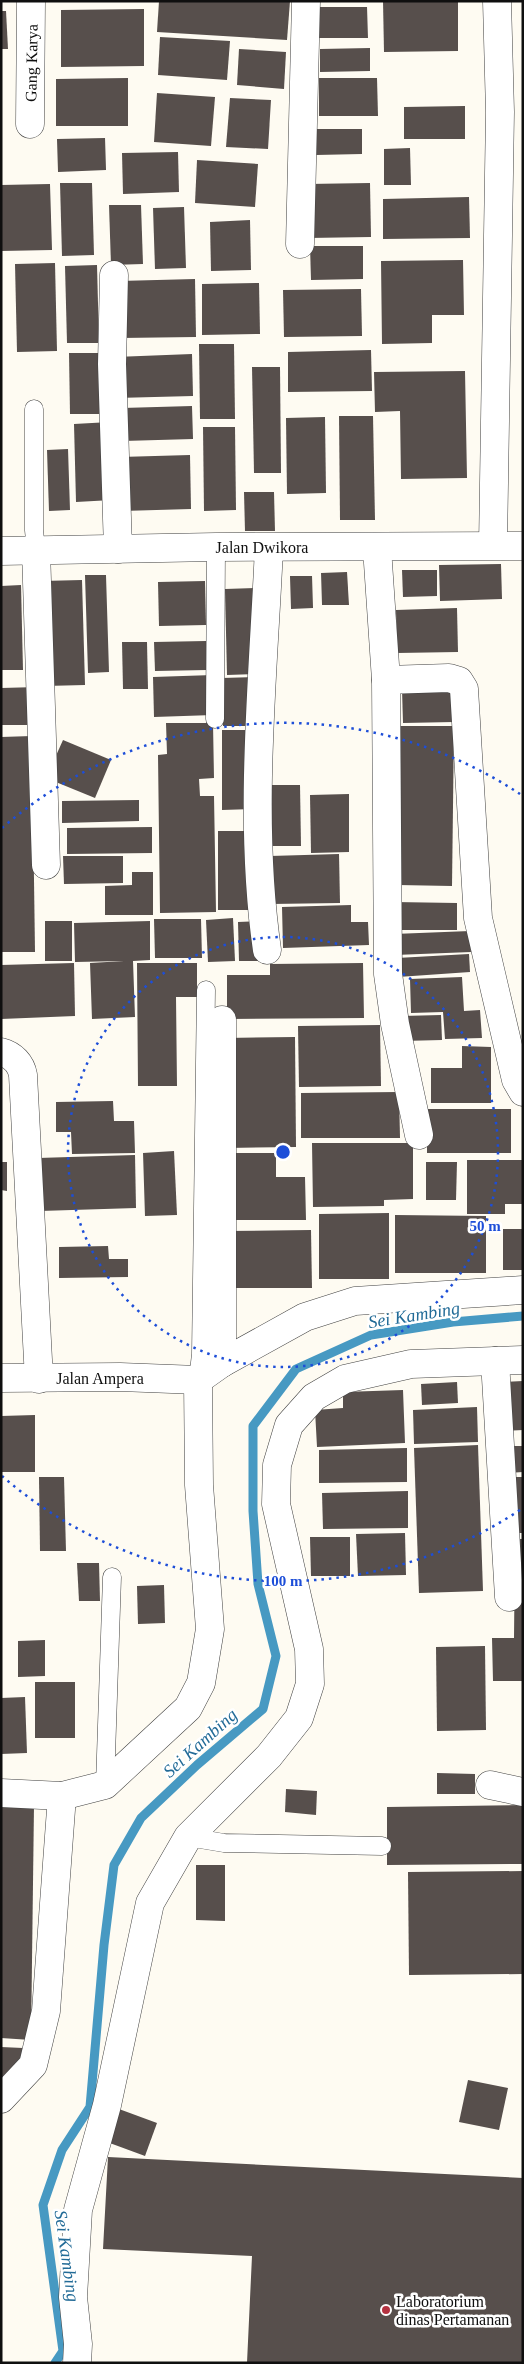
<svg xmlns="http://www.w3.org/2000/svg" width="524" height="2364" font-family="'Times New Roman',serif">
	<rect width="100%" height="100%" fill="#fefbf2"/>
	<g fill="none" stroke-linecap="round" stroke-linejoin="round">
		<path stroke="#4799c2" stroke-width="9" d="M55,2363L63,2351L43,2205L62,2150L90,2107L104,1945L114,1865L141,1818L197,1765L263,1709L276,1656L258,1584L253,1511V1426L296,1369L371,1335L453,1322L523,1316"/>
	</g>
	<g fill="#574f4c">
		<path d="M159,1H290L287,40L157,32Z"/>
		<path d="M383,1H458V51L384,52Z"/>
		<path d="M318,7H367L368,38H319Z"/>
		<path d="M144,9V66L61,67V10Z"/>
		<path d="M1,11H6L8,49H1Z"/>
		<path d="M160,37L230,41L227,80L158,75Z"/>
		<path d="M370,48V71L320,72V49Z"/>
		<path d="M239,49L286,52L284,89L237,85Z"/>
		<path d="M128,78V126H56V79Z"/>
		<path d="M319,78H377L378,116H319Z"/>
		<path d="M157,93L215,97L211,146L154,142Z"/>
		<path d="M230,98L271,100L268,149L226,147Z"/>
		<path d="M465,106V139H404V107Z"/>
		<path d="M315,129H362V154L316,155Z"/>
		<path d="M105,138L106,170L58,172L57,139Z"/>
		<path d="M410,148L411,185H384V149Z"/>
		<path d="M178,152L179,192L123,194L122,153Z"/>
		<path d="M197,160L258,164L255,207L195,203Z"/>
		<path d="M60,183H92L94,255L62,256Z"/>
		<path d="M370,183L371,237L308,238L307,184Z"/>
		<path d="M50,184L52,250L1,251V185Z"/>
		<path d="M469,197L470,238L383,239V199Z"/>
		<path d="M109,205H141L143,264L111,265Z"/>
		<path d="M184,207L186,268L155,269L153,208Z"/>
		<path d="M250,220L251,270L211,271L210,222Z"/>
		<path d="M310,246H363V279L311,280Z"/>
		<path d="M463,260L464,315H432V343L382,344L381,261Z"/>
		<path d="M55,263L57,351L17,352L15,264Z"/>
		<path d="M97,265L99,343H67L65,266Z"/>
		<path d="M195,279L196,337L120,338L119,281Z"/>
		<path d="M259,283L260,334L202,335V284Z"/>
		<path d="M361,289L362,336L284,337L283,290Z"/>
		<path d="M199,344H234L235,419H200Z"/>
		<path d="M371,350L372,391L288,392V352Z"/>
		<path d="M69,353H98L100,414H70Z"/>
		<path d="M192,354L193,396L116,398L115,357Z"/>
		<path d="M252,367H280L281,473H254Z"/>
		<path d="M465,371L467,478L401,479L400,411L375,412L374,372Z"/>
		<path d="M192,406L193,439L123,441L122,408Z"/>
		<path d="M339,416H373L375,520H340Z"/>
		<path d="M325,417L326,493L287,494L286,418Z"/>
		<path d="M110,422L112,500L76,502L74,424Z"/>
		<path d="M203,427H235L236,510L204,511Z"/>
		<path d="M68,449L70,510L49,511L47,450Z"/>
		<path d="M190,455L191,509L122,511L120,457Z"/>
		<path d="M244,492H274L275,531H245Z"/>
		<path d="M501,564L502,599L440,601L439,565Z"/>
		<path d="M402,570H437V596L403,597Z"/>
		<path d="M347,572L349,605H322L321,573Z"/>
		<path d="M85,575H106L109,672L88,673Z"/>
		<path d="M290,576H312L313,608L291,609Z"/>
		<path d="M82,580L85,685L45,686L42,581Z"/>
		<path d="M205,581L206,625L159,626L158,582Z"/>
		<path d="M21,585L23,670H1V586Z"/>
		<path d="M255,588L257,674L227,675L225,589Z"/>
		<path d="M457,608L458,652L397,653L396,610Z"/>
		<path d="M206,641L207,670L155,671L154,642Z"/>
		<path d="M122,642H147L148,689H123Z"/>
		<path d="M213,675V715L154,717L153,677Z"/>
		<path d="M257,677L258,726H223L222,678Z"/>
		<path d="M38,687L39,725H1V688Z"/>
		<path d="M454,687V722L403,723L402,689Z"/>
		<path d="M166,723H213L214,778L199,779L200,796H214L216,912L160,913L158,755L167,754Z"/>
		<path d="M400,726H454L452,886L398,885Z"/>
		<path d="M222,730H252L253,809L222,810Z"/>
		<path d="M32,736L35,952H1V737Z"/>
		<path d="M63,740L111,760L95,798L46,778Z"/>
		<path d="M265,785H300L301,846H265Z"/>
		<path d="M349,794V852L311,853L310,795Z"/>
		<path d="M139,800V821L62,823V801Z"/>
		<path d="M152,827V853L67,854V828Z"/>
		<rect x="218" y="831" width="38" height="79"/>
		<path d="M339,854L340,903L271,904L270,856Z"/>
		<path d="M63,856H123V883L64,884Z"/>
		<path d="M132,872H153V915H105V886L132,885Z"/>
		<path d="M394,902L457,903V930H394Z"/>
		<path d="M351,905V922H368L369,945L283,948L282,907Z"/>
		<path d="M233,918L235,961L208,962L206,920Z"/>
		<path d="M154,919H201L202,958H155Z"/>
		<rect x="45" y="921" width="27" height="40"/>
		<path d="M150,921V960L133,961L135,1017L92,1019L90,963L124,961L75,962L74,923Z"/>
		<path d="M260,921L262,961H239L238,922Z"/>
		<path d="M470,931L471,952L395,955L394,934Z"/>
		<path d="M469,954L470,972L398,977L397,958Z"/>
		<path d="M74,963L75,1016L1,1019V965Z"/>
		<path d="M137,963H197V997H176L177,1086H138Z"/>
		<path d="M363,963L364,1018L227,1019V975H270V964Z"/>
		<path d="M462,977L464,1011L480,1010L482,1038L445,1039L443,1012L411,1013L410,979Z"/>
		<path d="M441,1015L442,1040L402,1041V1016Z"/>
		<path d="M380,1025L381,1086L299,1087L298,1026Z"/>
		<path d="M295,1037L296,1147L226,1148L225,1038Z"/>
		<path d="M462,1046L491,1047V1103H431V1068H462Z"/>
		<path d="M399,1092L400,1138H301V1093Z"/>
		<path d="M113,1101L114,1121H134L135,1153L72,1154L71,1132H56V1102Z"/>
		<rect x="427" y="1109" width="84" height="44"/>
		<path d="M312,1143H413V1199L384,1200V1206L313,1207Z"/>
		<path d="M174,1151L177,1215L145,1216L143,1153Z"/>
		<path d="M224,1153H276V1177H305L306,1220H225Z"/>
		<path d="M135,1155L136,1208L40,1211L38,1158Z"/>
		<path d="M467,1160H523V1204H505V1214H467Z"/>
		<path d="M1,1162H7V1191L1,1190Z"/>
		<path d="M426,1162H457L456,1200H426Z"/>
		<path d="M389,1213V1279H319V1214Z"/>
		<path d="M395,1215L486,1216V1273H395Z"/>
		<rect x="503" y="1229" width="20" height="41"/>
		<path d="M311,1230L312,1288H227L226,1231Z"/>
		<path d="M108,1246L109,1259H128V1277L59,1278V1247Z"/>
		<path d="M523,1381V1430L504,1431L503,1382Z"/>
		<path d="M457,1382L458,1403L422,1405L421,1384Z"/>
		<path d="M403,1390L405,1443L317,1447L315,1410L343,1408V1392Z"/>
		<path d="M477,1407L478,1442L414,1444L413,1410Z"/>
		<path d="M35,1415V1472H1V1416Z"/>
		<path d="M478,1445L483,1591L419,1593L414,1448Z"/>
		<path d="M507,1446H523V1472L508,1473Z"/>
		<path d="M407,1448V1482L319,1483V1450Z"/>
		<path d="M39,1477H64L66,1551H40Z"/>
		<rect x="508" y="1477" width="15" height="56"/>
		<path d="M408,1491V1528L323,1529L322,1493Z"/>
		<path d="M405,1533L406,1575L358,1576L356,1534Z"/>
		<path d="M310,1537H350V1576H311Z"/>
		<path d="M515,1539H523V1681H493L492,1638H514Z"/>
		<path d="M77,1563H99L100,1601H79Z"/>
		<path d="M164,1585L165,1623L138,1624L137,1586Z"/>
		<path d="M45,1640V1676L18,1677V1641Z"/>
		<path d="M485,1646L486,1730L437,1731L436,1647Z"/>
		<rect x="35" y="1682" width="40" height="56"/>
		<path d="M25,1697L27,1753L1,1754V1698Z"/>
		<path d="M437,1773L475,1774V1794H437Z"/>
		<path d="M286,1789L317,1791L316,1815L285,1812Z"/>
		<path d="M34,1805L31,2040L1,2038V1806Z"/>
		<path d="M523,1805V1864L387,1865V1807Z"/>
		<path d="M196,1865H225V1921L196,1920Z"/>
		<path d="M523,1871V1974L409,1975L408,1872Z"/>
		<path d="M1,2047L23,2048L18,2072L1,2086Z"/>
		<path d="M468,2080L508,2088L499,2130L459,2122Z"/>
		<path d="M119,2109L157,2123L145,2156L107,2142Z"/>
		<path d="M108,2157L523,2178V2363H247L252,2256L103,2249Z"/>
	</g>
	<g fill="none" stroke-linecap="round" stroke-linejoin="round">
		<g stroke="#424242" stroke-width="19">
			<g id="lane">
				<path d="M34,409V530L36,550"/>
				<path d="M215,719L216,547"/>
				<path d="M198,1380L201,1354L206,990"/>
				<path d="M105,1785L112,1577"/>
				<path d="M188,1837L224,1843L382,1846"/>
			</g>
		</g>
		<g stroke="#424242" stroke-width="29">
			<g id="street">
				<path d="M30,124L31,1"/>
				<path d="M300,244L306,1"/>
				<path d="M114,275L112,364L118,549"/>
				<path d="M493,545L500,112L497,1"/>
				<path d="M377,548L386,680L388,974L395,1024L419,1135"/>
				<path d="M36,550L46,865"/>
				<path d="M1,551L216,547L523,546"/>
				<path d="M386,680L449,678L459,681L464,689L478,918L516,1080L523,1092"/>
				<path d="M267,950C248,819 263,680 269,548"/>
				<path d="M222,1020V1363"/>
				<path d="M1,1052C13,1055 21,1064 23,1075L39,1379"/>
				<path d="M495,1361L509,1597"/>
				<path d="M1,1378L120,1377L198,1380"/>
				<path d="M198,1380L222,1363L305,1317L355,1301L523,1290"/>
				<path d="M490,1785L523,1792"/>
				<path d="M1,1793L62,1796L105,1785L188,1708L201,1683L210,1629L199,1485L198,1380"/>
				<path d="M1,2099L33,2065L46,2011L62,1796"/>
				<path d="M77,2363L78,2344L73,2297L78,2210L107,2105L150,1903L188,1837L269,1756L299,1718L310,1684L309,1649L276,1504L277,1465L289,1425L314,1397L345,1379L411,1364L523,1360"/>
			</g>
		</g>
		<use href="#lane" stroke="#fff" stroke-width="18"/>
		<use href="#street" stroke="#fff" stroke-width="28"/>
	</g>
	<g fill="none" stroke="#1d4ed8" stroke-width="2.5" stroke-dasharray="2.5 5">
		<circle cx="283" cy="1152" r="215"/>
		<path d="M520 1510A429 429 0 0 1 2 1476M2 828A429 429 0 0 1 520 794"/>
	</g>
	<circle fill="#b43240" stroke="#fff" stroke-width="2" cx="386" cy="2310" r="5"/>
	<g text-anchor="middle" stroke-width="5" stroke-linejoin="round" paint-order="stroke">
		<g font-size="16" fill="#0f0f0f" stroke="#fff">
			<text transform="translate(31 63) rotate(-89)" y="6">Gang Karya</text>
			<text x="262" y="553">Jalan Dwikora</text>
			<text x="100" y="1384">Jalan Ampera</text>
		</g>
		<g font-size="16" fill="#0f0f0f" stroke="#fff" text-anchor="start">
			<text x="396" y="2307">Laboratorium<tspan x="396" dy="18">dinas Pertamanan</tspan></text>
		</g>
		<g font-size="18" font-style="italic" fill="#226b97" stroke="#fff">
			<text transform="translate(414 1315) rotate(-9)" y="6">Sei Kambing</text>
			<text transform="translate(200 1743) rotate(-42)" y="6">Sei Kambing</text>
			<text transform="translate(67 2256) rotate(82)" y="6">Sei Kambing</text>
		</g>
	</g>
	<circle cx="283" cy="1152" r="8" fill="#1d4ed8" stroke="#fff" stroke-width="2.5"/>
	<g font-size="15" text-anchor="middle" font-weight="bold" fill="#1d4ed8" stroke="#fff" stroke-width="5" stroke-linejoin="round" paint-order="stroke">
		<text x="485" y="1231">50 m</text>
		<text x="283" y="1586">100 m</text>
	</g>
	<rect width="524" height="2364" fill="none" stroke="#0f0f0f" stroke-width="5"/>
</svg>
